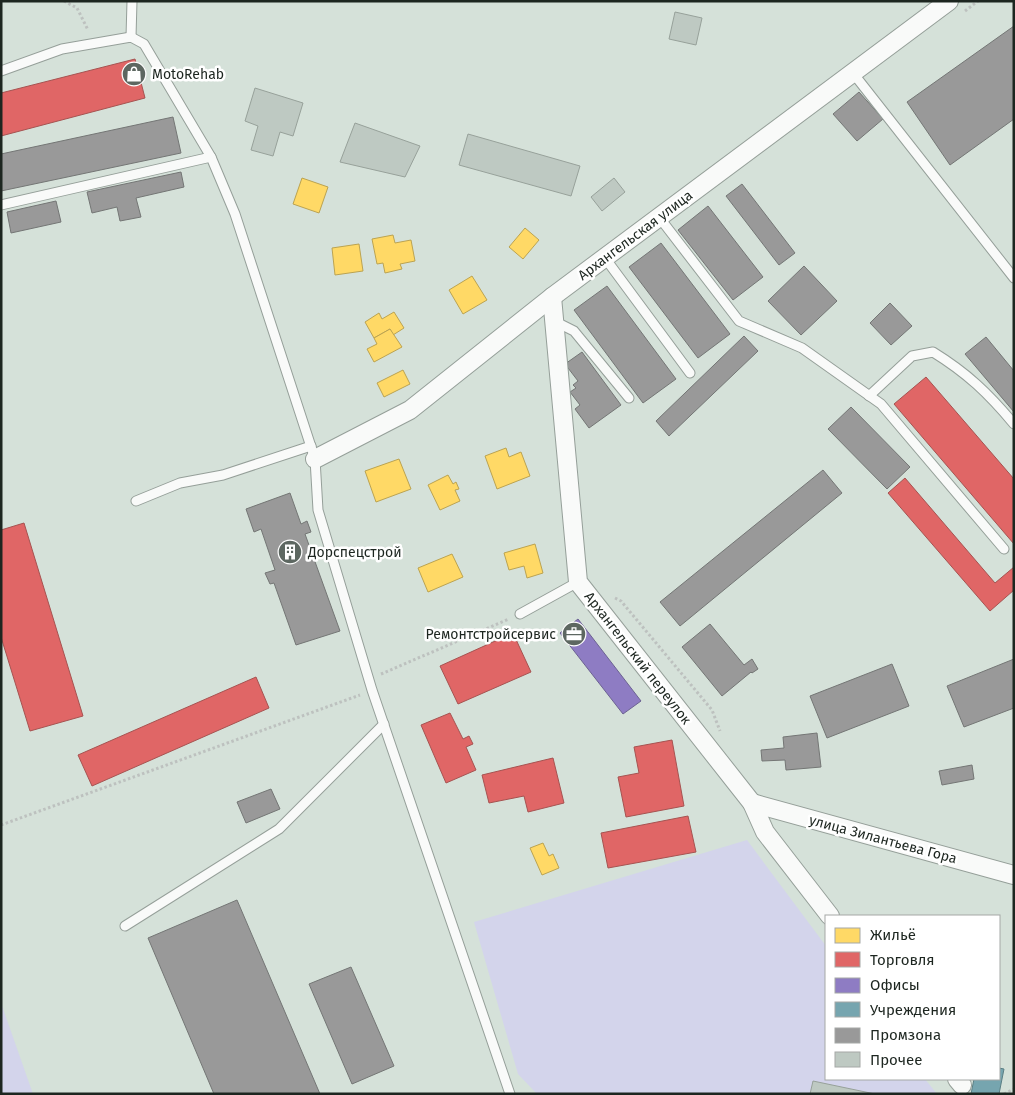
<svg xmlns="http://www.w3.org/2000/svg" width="1015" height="1095" font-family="'Fira Sans',sans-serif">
	<rect width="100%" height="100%" fill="#d5e1d9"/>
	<g fill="#d3d4eb">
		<path d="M747,840L826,946V1079H925L937,1094H537L518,1074L474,922Z"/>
		<path d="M1,1003L33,1094H1Z"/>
	</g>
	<g fill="#ffd966" stroke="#bba351">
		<path d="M302,178L328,187L319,213L293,204Z"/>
		<path d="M525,228L539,240L523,259L509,247Z"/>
		<path d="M393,235L395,243L411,240L415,261L400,264L402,269L385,273L383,263L377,264L372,239Z"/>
		<path d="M359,244L363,271L335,275L332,248Z"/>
		<path d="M472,276L487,300L463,314L449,290Z"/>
		<path d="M394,312L404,328L393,335L390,329L374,338L365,322L379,313L382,319Z"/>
		<path d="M390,329L402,347L374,362L367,349L377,344L374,338Z"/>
		<path d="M403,370L410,384L384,397L377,383Z"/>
		<path d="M506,448L509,457L521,452L530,476L497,489L485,456Z"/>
		<path d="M399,459L411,489L376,502L365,471Z"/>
		<path d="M448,475L453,484L456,482L459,489L455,490L460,501L440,510L428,485Z"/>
		<path d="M535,544L543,573L527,578L524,566L509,570L504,553Z"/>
		<path d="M452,554L463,577L428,592L418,568Z"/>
		<path d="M543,843L549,856L553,854L559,868L542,875L530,848Z"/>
	</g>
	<g fill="#e06666" stroke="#a65351">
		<path d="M135,59L145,98L1,136V93Z"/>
		<path d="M926,377L1014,479V544L894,404Z"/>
		<path d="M905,478L995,583L1014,567V590L990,611L888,493Z"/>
		<path d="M24,523L83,716L30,731L1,637V530Z"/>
		<path d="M513,633L531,672L458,704L440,666Z"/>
		<path d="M256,677L269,708L92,786L78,755Z"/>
		<path d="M450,713L463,739L469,736L473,744L466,747L476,770L446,783L421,725Z"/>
		<path d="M672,740L684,806L626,817L618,777L639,773L634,747Z"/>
		<path d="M553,758L564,803L528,812L524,796L489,803L482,775Z"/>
		<path d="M688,816L696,852L608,868L601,833Z"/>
	</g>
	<path fill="#8e7cc3" stroke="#6c6292" d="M578,619L641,701L623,714L560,633Z"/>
	<path fill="#76a5af" stroke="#5b7f84" d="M999,1068L1004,1069L999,1094H971L974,1079H999Z"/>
	<g fill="#999" stroke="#747675">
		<path d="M1014,26V119L950,165L907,102Z"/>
		<path d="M859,92L883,119L857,141L833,114Z"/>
		<path d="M173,117L181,153L1,191V154Z"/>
		<path d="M181,172L184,187L136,198L141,217L120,221L117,207L92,213L87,192Z"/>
		<path d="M742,184L795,253L779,265L726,196Z"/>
		<path d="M56,201L61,222L11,233L7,212Z"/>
		<path d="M708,206L763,277L733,300L678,230Z"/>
		<path d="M661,243L730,334L698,358L629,267Z"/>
		<path d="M804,266L837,301L801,335L768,301Z"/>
		<path d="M607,286L676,379L643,403L574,310Z"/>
		<path d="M890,303L912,326L891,345L870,323Z"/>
		<path d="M744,336L758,351L669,436L656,421Z"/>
		<path d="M986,337L1014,371V412L965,354Z"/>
		<path d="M582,352L621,405L589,428L575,409L580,405L570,392L576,388L573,385L578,381L565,364Z"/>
		<path d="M851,407L910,467L887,489L828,429Z"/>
		<path d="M823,470L842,493L680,626L660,602Z"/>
		<path d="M290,493L301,524L307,521L311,532L305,534L340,631L296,645L274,583L270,584L265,573L275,570L261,529L254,532L246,509Z"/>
		<path d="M710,624L744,665L752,659L758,669L752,673L751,672L722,696L682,647Z"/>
		<path d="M1014,659V708L964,727L947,686Z"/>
		<path d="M892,664L909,706L827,738L810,696Z"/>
		<path d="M817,733L821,767L786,770L785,760L762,761L761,750L784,748L783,737Z"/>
		<path d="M972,765L974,779L942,785L939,771Z"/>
		<path d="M271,789L280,809L246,823L237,802Z"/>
		<path d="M237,900L320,1094H214L148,938Z"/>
		<path d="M351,967L394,1066L352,1084L309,984Z"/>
	</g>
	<g fill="#bec9c2" stroke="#97a19a">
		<path d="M675,12L702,18L696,45L669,39Z"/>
		<path d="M255,88L303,103L293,136L280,132L273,156L251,150L258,126L245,121Z"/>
		<path d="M355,123L420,146L405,177L340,162Z"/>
		<path d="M468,134L580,166L571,196L459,165Z"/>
		<path d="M614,178L625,192L602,211L591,197Z"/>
		<path d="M813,1081L875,1094H810Z"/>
	</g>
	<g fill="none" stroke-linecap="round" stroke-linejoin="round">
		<g stroke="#959f99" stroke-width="11">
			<g id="lane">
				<path d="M131,37L132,1"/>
				<path d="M1,71L62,49L131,37L144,44L211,157L235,214L315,459L318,510L372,690L510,1094"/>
				<path d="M853,73L1014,278"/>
				<path d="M1,205L211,157"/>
				<path d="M659,217L739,321L802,348L881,404L1004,549"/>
				<path d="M605,258L690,373"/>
				<path d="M554,321L574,331L629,398"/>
				<path d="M869,396L912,356L933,352C967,373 988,393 1014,424"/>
				<path d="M136,501L180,483L223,475L311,446"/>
				<path d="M520,614L578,582"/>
				<path d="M125,926L279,829L384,724"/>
			</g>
		</g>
		<g stroke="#959f99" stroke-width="20">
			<g id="street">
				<path d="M552,297L578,582L752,803L765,832L830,916"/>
				<path d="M315,459L410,410L552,297L949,1"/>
				<path d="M752,803L1014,875"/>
				<path d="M957,1079L962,1085"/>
			</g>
		</g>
		<g stroke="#bdc1bf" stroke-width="3" stroke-dasharray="2.5 2.5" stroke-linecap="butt">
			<path d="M64,1L77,8L88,30"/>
			<path d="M965,11L978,1"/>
			<path d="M615,598L621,601L712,710L720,731"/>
			<path d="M381,674L509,619"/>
			<path d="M1,825L360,695"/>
			<path d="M1004,1094L1014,1089"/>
		</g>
		<use href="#lane" stroke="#f9faf9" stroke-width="9"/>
		<use href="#street" stroke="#f9faf9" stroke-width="18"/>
	</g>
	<defs>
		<g id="shop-disc" transform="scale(1.25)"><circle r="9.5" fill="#5d6761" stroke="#fff"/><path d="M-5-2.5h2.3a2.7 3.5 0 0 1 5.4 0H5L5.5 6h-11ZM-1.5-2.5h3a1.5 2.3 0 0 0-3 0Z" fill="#fff"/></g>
		<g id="building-disc" transform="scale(1.25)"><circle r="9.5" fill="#5d6761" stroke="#fff"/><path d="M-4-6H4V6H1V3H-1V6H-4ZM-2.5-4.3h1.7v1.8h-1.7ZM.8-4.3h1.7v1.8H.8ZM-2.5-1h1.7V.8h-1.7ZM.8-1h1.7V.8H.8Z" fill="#fff"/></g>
		<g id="office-disc" transform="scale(1.25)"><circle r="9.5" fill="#5d6761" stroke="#fff"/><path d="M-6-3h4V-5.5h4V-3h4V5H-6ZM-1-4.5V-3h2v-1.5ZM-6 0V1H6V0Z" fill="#fff"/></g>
	</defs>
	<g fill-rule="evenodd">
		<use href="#shop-disc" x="134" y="74"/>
		<use href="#building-disc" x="290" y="552"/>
		<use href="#office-disc" x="574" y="634"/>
	</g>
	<g text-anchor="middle" stroke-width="5" stroke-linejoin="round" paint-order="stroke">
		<g font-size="14" fill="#1d2620" stroke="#fff" text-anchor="start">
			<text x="152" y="79">MotoRehab</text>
			<text x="308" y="557">Дорспецстрой</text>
			<text x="556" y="639" text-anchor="end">Ремонтстройсервис</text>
		</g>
		<g font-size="14" fill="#1d2620" stroke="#fff">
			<text transform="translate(635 235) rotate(-37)" y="5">Архангельская улица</text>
			<text transform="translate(638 658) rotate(52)" y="5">Архангельский переулок</text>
			<text transform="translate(883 839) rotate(15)" y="5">улица Зилантьева Гора</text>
		</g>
	</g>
	<rect width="1015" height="1095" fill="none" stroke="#1d2620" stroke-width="5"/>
	<rect x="825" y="915" width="175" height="165" fill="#ffffff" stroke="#a5a8a6"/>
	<rect x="835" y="928" width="25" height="15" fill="#ffd966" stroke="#a5a8a6"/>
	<text x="870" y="940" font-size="15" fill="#1d2620">Жильё</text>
	<rect x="835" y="952" width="25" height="15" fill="#e06666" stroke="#a5a8a6"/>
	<text x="870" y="965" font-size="15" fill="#1d2620">Торговля</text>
	<rect x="835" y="978" width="25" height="15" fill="#8e7cc3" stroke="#a5a8a6"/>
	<text x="870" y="990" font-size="15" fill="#1d2620">Офисы</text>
	<rect x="835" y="1002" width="25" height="15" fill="#76a5af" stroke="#a5a8a6"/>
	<text x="870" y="1015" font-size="15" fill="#1d2620">Учреждения</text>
	<rect x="835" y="1028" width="25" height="15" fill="#999999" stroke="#a5a8a6"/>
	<text x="870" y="1040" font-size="15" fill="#1d2620">Промзона</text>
	<rect x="835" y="1052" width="25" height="15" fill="#bec9c2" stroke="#a5a8a6"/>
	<text x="870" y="1065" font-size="15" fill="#1d2620">Прочее</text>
</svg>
